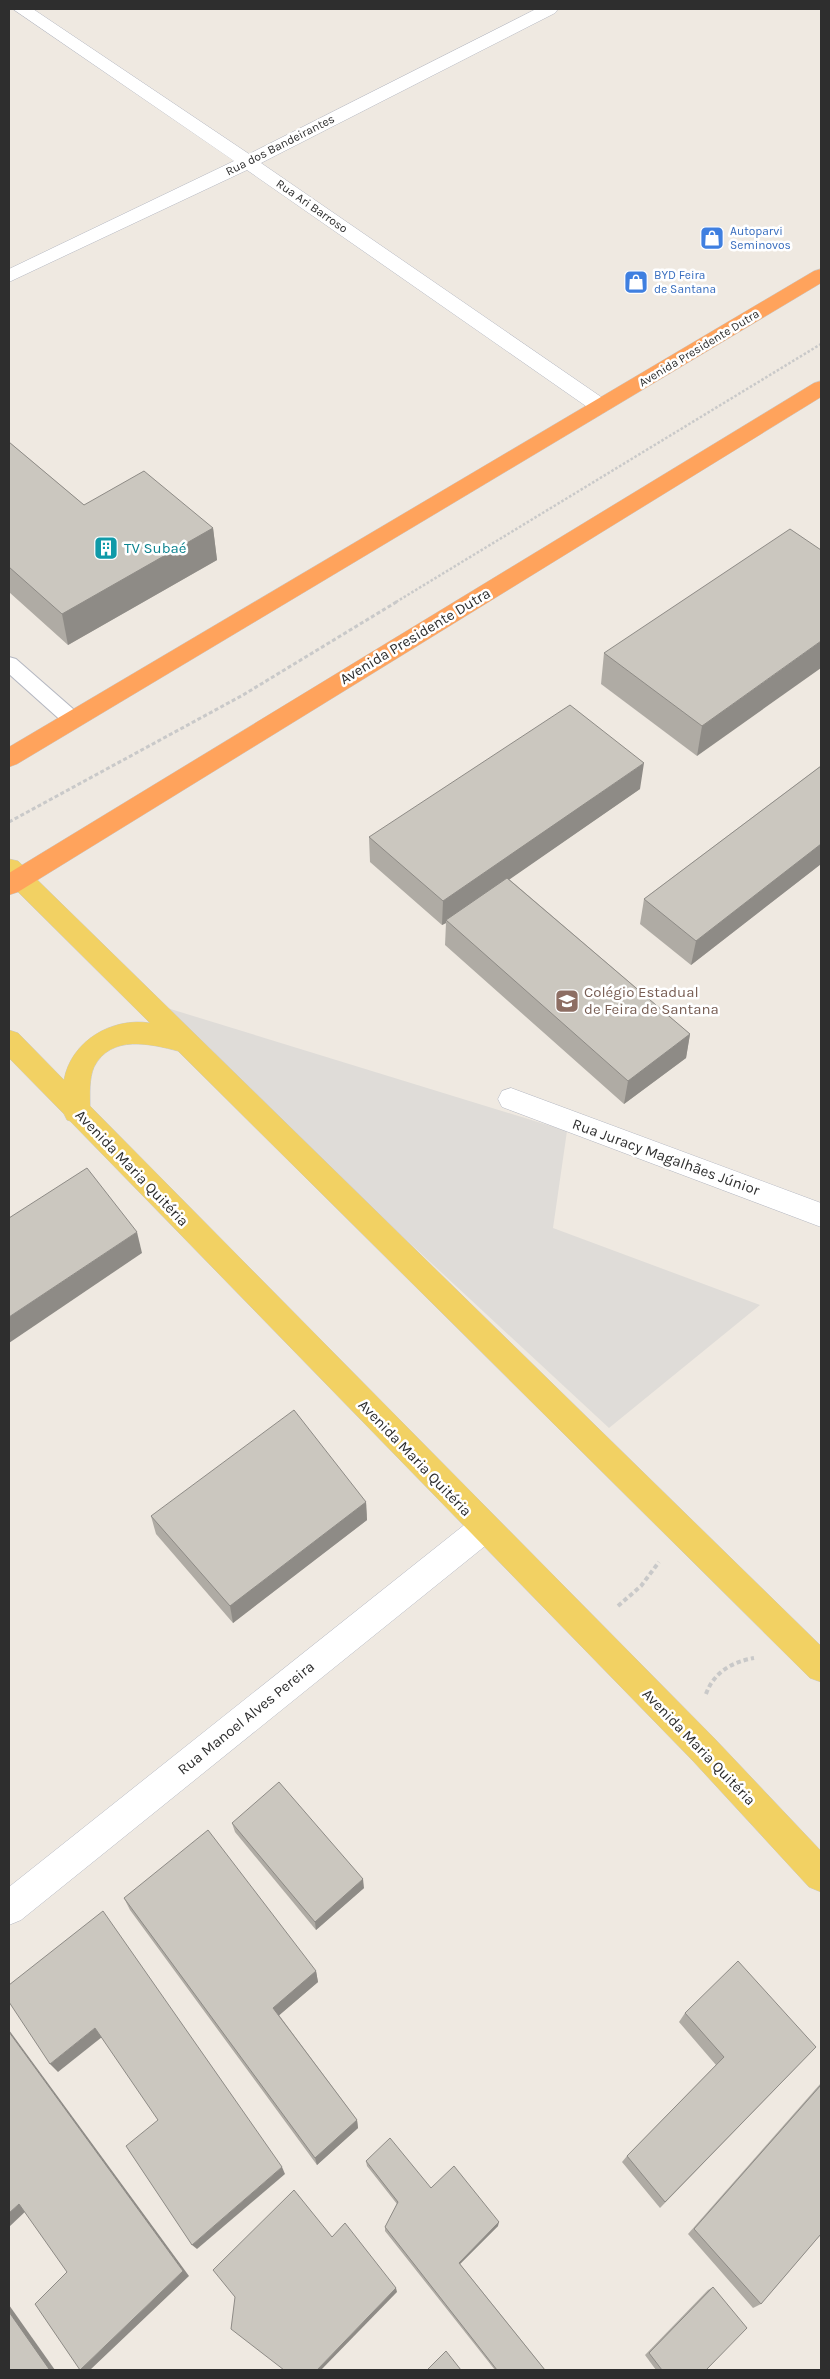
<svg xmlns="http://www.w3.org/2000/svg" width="830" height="2379" font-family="Karla,sans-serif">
	<rect width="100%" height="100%" fill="#efe9e1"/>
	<path fill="#dfdcd8" d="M151,1003L567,1131L553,1228L760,1305L609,1428Z"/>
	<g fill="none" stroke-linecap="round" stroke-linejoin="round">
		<g stroke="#b4b7c1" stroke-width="2">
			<path id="lane" d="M9,657L16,659L80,715L83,720L80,725L73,727L66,725L9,674Z"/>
		</g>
		<g stroke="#b4b7c1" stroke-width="1">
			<g id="street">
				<path d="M13,9H33L249,154L536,9H558L555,13L261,163L607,401L610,406L607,411L600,413L593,411L247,170L9,282V269L234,161Z"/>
				<path d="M511,1088L821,1203V1227L502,1107L498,1099L502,1091Z"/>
			</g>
		</g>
		<g stroke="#b4b7c1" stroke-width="1">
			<path id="secondary" d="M484,1514L495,1518L499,1528L495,1538L21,1920L9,1925V1887L473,1518Z"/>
		</g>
		<g stroke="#c9c9c9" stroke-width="1">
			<path id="primary" d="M9,859L18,861L821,1646V1682L810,1678L178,1051C151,1044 111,1034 94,1067C89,1079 90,1093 90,1106L715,1739L821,1851V1892L809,1887L693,1761L70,1121L67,1120L64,1114L9,1058V1030L18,1033L64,1080C71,1041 112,1017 150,1023L9,883Z"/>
		</g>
		<g stroke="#c9c9c9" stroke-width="1">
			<g id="highway">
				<path d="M821,269V283L17,764L9,767V747L814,271Z"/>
				<path d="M821,381V397L18,892L9,895V873L814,383Z"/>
			</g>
		</g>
		<path stroke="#c9c9c9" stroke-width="2.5" stroke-dasharray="2.5 2" stroke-linecap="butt" d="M396,602L821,344"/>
		<path stroke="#c9c9c9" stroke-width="3" stroke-dasharray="4 2.5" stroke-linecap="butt" d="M9,822L243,695L398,601"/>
		<g stroke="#c9c9c9" stroke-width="4" stroke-dasharray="4.5 3" stroke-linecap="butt">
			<path d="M618,1606L641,1586L659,1562"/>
			<path d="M706,1694C714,1672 732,1662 754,1658"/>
		</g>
		<use href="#lane" fill="#fff" fill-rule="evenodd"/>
		<use href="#street" fill="#fff" fill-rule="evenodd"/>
		<use href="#secondary" fill="#fff" fill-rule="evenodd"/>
		<use href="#primary" fill="#f2d163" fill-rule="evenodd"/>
		<use href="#highway" fill="#ffa35c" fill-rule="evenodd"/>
	</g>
	<g fill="#afaba4">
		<path d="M9,442L84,505L213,528L217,560L68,645L9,592Z"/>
		<path d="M821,550L697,756L601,684L604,653Z"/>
		<path d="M821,766V864L691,965L640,924L644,899Z"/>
		<path d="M640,789L509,879L690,1034L686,1058L624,1104L445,945L446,923L442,925L370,862L369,837Z"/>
		<path d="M366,1502L367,1520L233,1623L156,1534L151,1516Z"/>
		<path d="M232,1823L364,1888L316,1930L235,1832Z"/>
		<path d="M124,1898L316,1971L318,1982L279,2015L357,2120L358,2128L317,2165L130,1910Z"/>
		<path d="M685,2013L816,2047L660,2208L622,2162L627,2156L716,2065L679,2022Z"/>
		<path d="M821,2083V2234L761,2304L753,2308L688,2234Z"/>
		<path d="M366,2161L431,2188L498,2226L460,2264L545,2370H495L385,2231V2227L397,2204L367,2166Z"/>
		<path d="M713,2287L706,2370H656L645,2355L708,2290Z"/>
	</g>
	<g fill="#8e8b86">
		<path d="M213,528L217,560L68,645L62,614Z"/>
		<path d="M821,641V668L697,756L702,726Z"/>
		<path d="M644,763L640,789L448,922L446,920V923L442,925L443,901Z"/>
		<path d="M821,844V864L691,965L696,941Z"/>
		<path d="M690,1034L686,1058L624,1104L628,1081Z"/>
		<path d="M137,1232L142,1253L9,1343V1317Z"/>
		<path d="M366,1502L367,1520L233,1623L230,1606Z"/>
		<path d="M363,1879L364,1888L316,1930L315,1922Z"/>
		<path d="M316,1971L318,1982L276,2018L273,2008Z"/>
		<path d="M95,2028L102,2037L58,2072L50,2064Z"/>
		<path d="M9,2030L189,2276L90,2370H80L183,2271L9,2032Z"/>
		<path d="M357,2120L358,2128L317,2165L315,2158Z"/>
		<path d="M282,2167L285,2174L197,2249L192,2245Z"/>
		<path d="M19,2204L28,2209L9,2227V2213Z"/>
		<path d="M499,2222L498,2226L458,2266L459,2263Z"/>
		<path d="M396,2288L397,2292L321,2370H317Z"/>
		<path d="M9,2305L55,2370H48L9,2312Z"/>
	</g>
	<g fill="#cbc7bf" stroke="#8e8b86">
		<path d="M9,442L84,505L144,471L213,528L62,614L9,567Z"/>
		<path d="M790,529L821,550V641L702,726L604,653Z"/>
		<path d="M570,705L644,763L443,901L369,837Z"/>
		<path d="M821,766V844L696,941L644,899Z"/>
		<path d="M507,878L690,1034L628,1081L446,920Z"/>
		<path d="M87,1168L137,1232L9,1317V1218Z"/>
		<path d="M294,1410L366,1502L230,1606L151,1516Z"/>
		<path d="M279,1782L363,1879L315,1922L232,1823Z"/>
		<path d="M208,1830L316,1971L273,2008L357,2120L315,2158L124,1898Z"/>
		<path d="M103,1911L282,2167L192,2245L126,2146L158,2120L95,2028L50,2064L9,2002V1985Z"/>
		<path d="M738,1961L816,2047L665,2202L627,2156L724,2057L685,2013Z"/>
		<path d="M9,2032L183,2271L80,2370L35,2304L67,2272L19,2204L9,2213Z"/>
		<path d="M821,2085V2234L761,2304L694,2229Z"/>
		<path d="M390,2138L431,2188L454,2166L499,2222L459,2263L545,2370H497L385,2227L398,2202L366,2161Z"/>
		<path d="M294,2190L332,2237L345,2223L396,2288L317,2370H284L231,2329L235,2297L213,2270Z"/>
		<path d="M713,2287L747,2328L706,2370H662L649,2353Z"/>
		<path d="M9,2312L49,2369L48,2370H9Z"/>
		<path d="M446,2351L461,2370H427Z"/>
	</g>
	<defs>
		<g id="shop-square" transform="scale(1.25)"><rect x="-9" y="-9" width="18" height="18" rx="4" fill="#3f7fe0" stroke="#fff"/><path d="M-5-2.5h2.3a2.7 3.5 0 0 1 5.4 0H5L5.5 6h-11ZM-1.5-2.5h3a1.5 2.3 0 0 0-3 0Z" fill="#fff"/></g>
		<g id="building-square" transform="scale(1.25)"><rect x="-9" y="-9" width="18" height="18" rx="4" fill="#0f9aa8" stroke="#fff"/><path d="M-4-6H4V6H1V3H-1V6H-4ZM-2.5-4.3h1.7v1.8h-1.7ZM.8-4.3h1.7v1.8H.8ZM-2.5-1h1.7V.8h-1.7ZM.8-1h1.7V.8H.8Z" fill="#fff"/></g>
		<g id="school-square" transform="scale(1.25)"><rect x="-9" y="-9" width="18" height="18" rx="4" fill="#8d6e63" stroke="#fff"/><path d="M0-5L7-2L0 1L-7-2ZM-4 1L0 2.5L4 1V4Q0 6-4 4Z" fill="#fff"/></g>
	</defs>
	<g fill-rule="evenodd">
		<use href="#shop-square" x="712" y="238"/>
		<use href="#shop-square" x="636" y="282"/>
		<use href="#building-square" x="106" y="548"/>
		<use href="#school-square" x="567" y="1001"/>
	</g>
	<g text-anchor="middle" stroke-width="5" stroke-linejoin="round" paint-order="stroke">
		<g font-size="12" fill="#2e2e2e" stroke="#fff">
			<text transform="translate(280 145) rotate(-27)" y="4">Rua dos Bandeirantes</text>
			<text transform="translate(312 206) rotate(35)" y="4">Rua Ari Barroso</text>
			<text transform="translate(699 348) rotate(-31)" y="4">Avenida Presidente Dutra</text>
		</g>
		<g font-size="12" fill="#366cbe" stroke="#fff" text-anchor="start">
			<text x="730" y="235">Autoparvi<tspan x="730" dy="14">Seminovos</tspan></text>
			<text x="654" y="279">BYD Feira<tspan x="654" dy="14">de Santana</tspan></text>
		</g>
		<g font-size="15" fill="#0d838f" stroke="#fff" text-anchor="start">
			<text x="124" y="553">TV Subaé</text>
		</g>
		<g font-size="15" fill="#2e2e2e" stroke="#fff">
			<text transform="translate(415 636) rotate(-31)" y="5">Avenida Presidente Dutra</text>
			<text transform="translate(666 1157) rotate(20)" y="5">Rua Juracy Magalhães Júnior</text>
			<text transform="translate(132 1168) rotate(46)" y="5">Avenida Maria Quitéria</text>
			<text transform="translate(415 1458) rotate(46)" y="5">Avenida Maria Quitéria</text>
			<text transform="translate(246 1718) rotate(-39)" y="5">Rua Manoel Alves Pereira</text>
			<text transform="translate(699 1747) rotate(46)" y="5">Avenida Maria Quitéria</text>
		</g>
		<g font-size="15" fill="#785e54" stroke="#fff" text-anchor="start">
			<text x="584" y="997">Colégio Estadual<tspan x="584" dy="17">de Feira de Santana</tspan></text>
		</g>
	</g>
	<rect width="830" height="2379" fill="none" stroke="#2e2e2e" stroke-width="20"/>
</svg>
